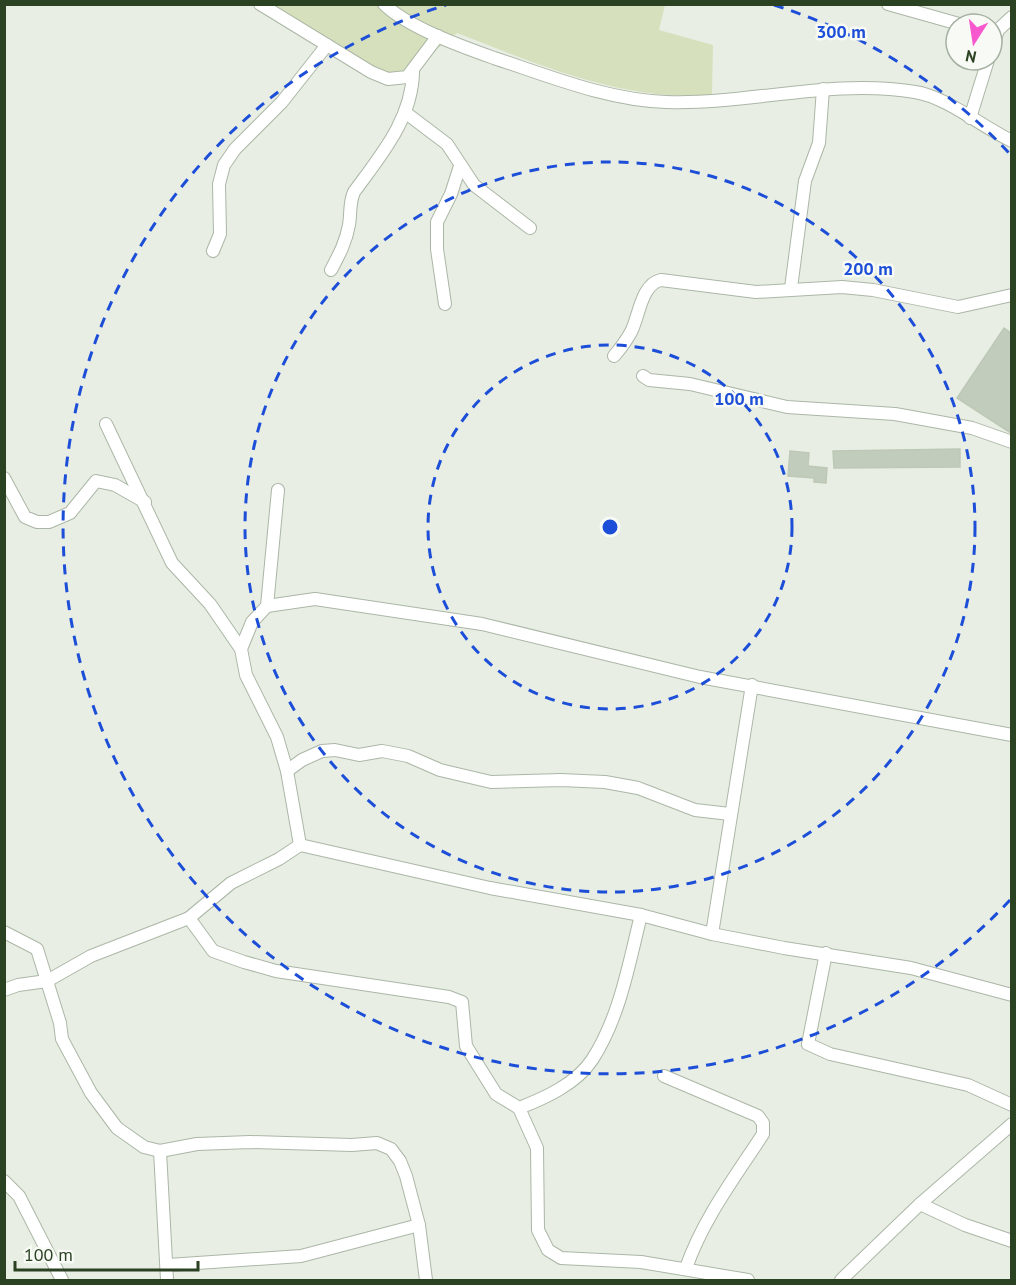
<svg xmlns="http://www.w3.org/2000/svg" width="1016" height="1285" font-family="'PT Sans',sans-serif">
	<rect width="100%" height="100%" fill="#e8eee4"/>
	<path fill="#d6e0bc" d="M267,5H665L659,30L713,45L712,95C694,95 674,96 656,94C587,86 521,58 457,33L397,81Z"/>
	<g fill="#c2ccbc" stroke="#bdc8b6" stroke-width="1.5">
		<path d="M1004,328L1011,333V433L957,398Z"/>
		<path d="M960,449V467L834,468L833,451Z"/>
		<path d="M790,451L809,453L808,466L827,468L826,483L814,482V478L788,476Z"/>
	</g>
	<g fill="none" stroke-linecap="round" stroke-linejoin="round">
		<g stroke="#abb7a6" stroke-width="14">
			<g id="minor">
				<path d="M260,4L371,72L388,79L407,77L438,36"/>
				<path d="M384,4C407,27 463,47 494,58C549,76 607,100 666,102C749,105 831,78 915,92C947,97 982,127 1012,141"/>
				<path d="M888,4L959,24"/>
				<path d="M992,48L998,30L1012,17"/>
				<path d="M406,113L447,144L474,185L530,228"/>
				<path d="M970,118L988,60"/>
				<path d="M213,251L220,234L219,184L224,165L235,149L282,102L327,45"/>
				<path d="M331,270C339,255 346,242 349,225C351,213 349,203 354,192C381,155 412,119 413,72"/>
				<path d="M791,288L805,181L819,143L823,89"/>
				<path d="M445,304L437,249V222L451,194L460,166"/>
				<path d="M614,356C620,349 626,341 631,332C639,317 641,284 661,280L756,292L842,287L873,290L958,307L1012,295"/>
				<path d="M643,376L649,380L690,384L787,407L895,414L972,428L1012,442"/>
				<path d="M106,424L172,563L210,604L241,649"/>
				<path d="M4,478L25,517L37,522H49L70,513L96,481L115,485L145,502"/>
				<path d="M267,606L315,599L482,624L700,677L1012,735"/>
				<path d="M287,771L302,760L322,751L335,750L359,755L382,751L408,756L440,770L491,782L561,780L605,782L638,788L695,810L730,814"/>
				<path d="M300,845L490,888L641,915L712,934L784,948L911,968L1012,995"/>
				<path d="M189,918L213,951L244,962L276,971L449,997L462,1002L466,1046L496,1094L519,1108L537,1148L538,1230L548,1250L561,1258L641,1262L748,1280"/>
				<path d="M4,932L37,949L60,1023L62,1039L91,1093L117,1128L144,1147L160,1151L197,1144L250,1142L352,1145L377,1143L391,1149L400,1161L406,1176L419,1225L426,1280"/>
				<path d="M712,934L752,685"/>
				<path d="M826,953L808,1044L830,1054L968,1085L1012,1105"/>
				<path d="M4,990L18,985L47,981L91,956L189,918L231,883L279,859L300,845L287,771L277,737L246,675L241,649L252,622L267,606L278,490"/>
				<path d="M664,1076L758,1116L763,1123V1134C735,1177 703,1219 686,1268"/>
				<path d="M519,1108C545,1098 576,1084 592,1060C620,1017 629,963 641,915"/>
				<path d="M160,1151L167,1280"/>
				<path d="M4,1181L19,1196L62,1280"/>
				<path d="M920,1204L965,1225L1012,1241"/>
				<path d="M168,1265L301,1256L419,1225"/>
				<path d="M841,1280L920,1204L1012,1124"/>
			</g>
		</g>
		<use href="#minor" stroke="#fff" stroke-width="12"/>
	</g>
	<g fill="none" stroke="#1d4ed8" stroke-width="3" stroke-dasharray="10 8">
		<circle cx="610" cy="527" r="182"/>
		<circle cx="610" cy="527" r="365"/>
		<path d="M1010 900A547 547 0 1 1 446 5M774 5A547 547 0 0 1 1010 154"/>
	</g>
	<circle cx="610" cy="527" r="9" fill="#1d4ed8" stroke="#f7faf5" stroke-width="3"/>
	<g font-size="18" text-anchor="middle" font-weight="bold" fill="#1d4ed8" stroke="#f7faf5" stroke-width="5" stroke-linejoin="round" paint-order="stroke">
		<text x="841" y="38">300 m</text>
		<text x="868" y="275">200 m</text>
		<text x="739" y="405">100 m</text>
	</g>
	<rect width="1016" height="1285" fill="none" stroke="#2a4122" stroke-width="12"/>
	<g transform="translate(974 42) rotate(192)"><circle r="28" fill="#f7faf5" stroke="#a5b0a1" stroke-width="1.5"/>
	<path d="M0-4.5L10 22L0 15L-10 22Z" fill="#f858cd"/>
	<text y="-9" font-size="16" font-weight="bold" text-anchor="middle" fill="#2a4122">N</text>
	</g>
	<path d="M15 1261v9h183v-9" fill="none" stroke="#2a4122" stroke-width="3"/>
	<text x="24" y="1261" font-size="18" fill="#2a4122" stroke="#f7faf5" stroke-width="4.5" paint-order="stroke">100 m</text>
</svg>
